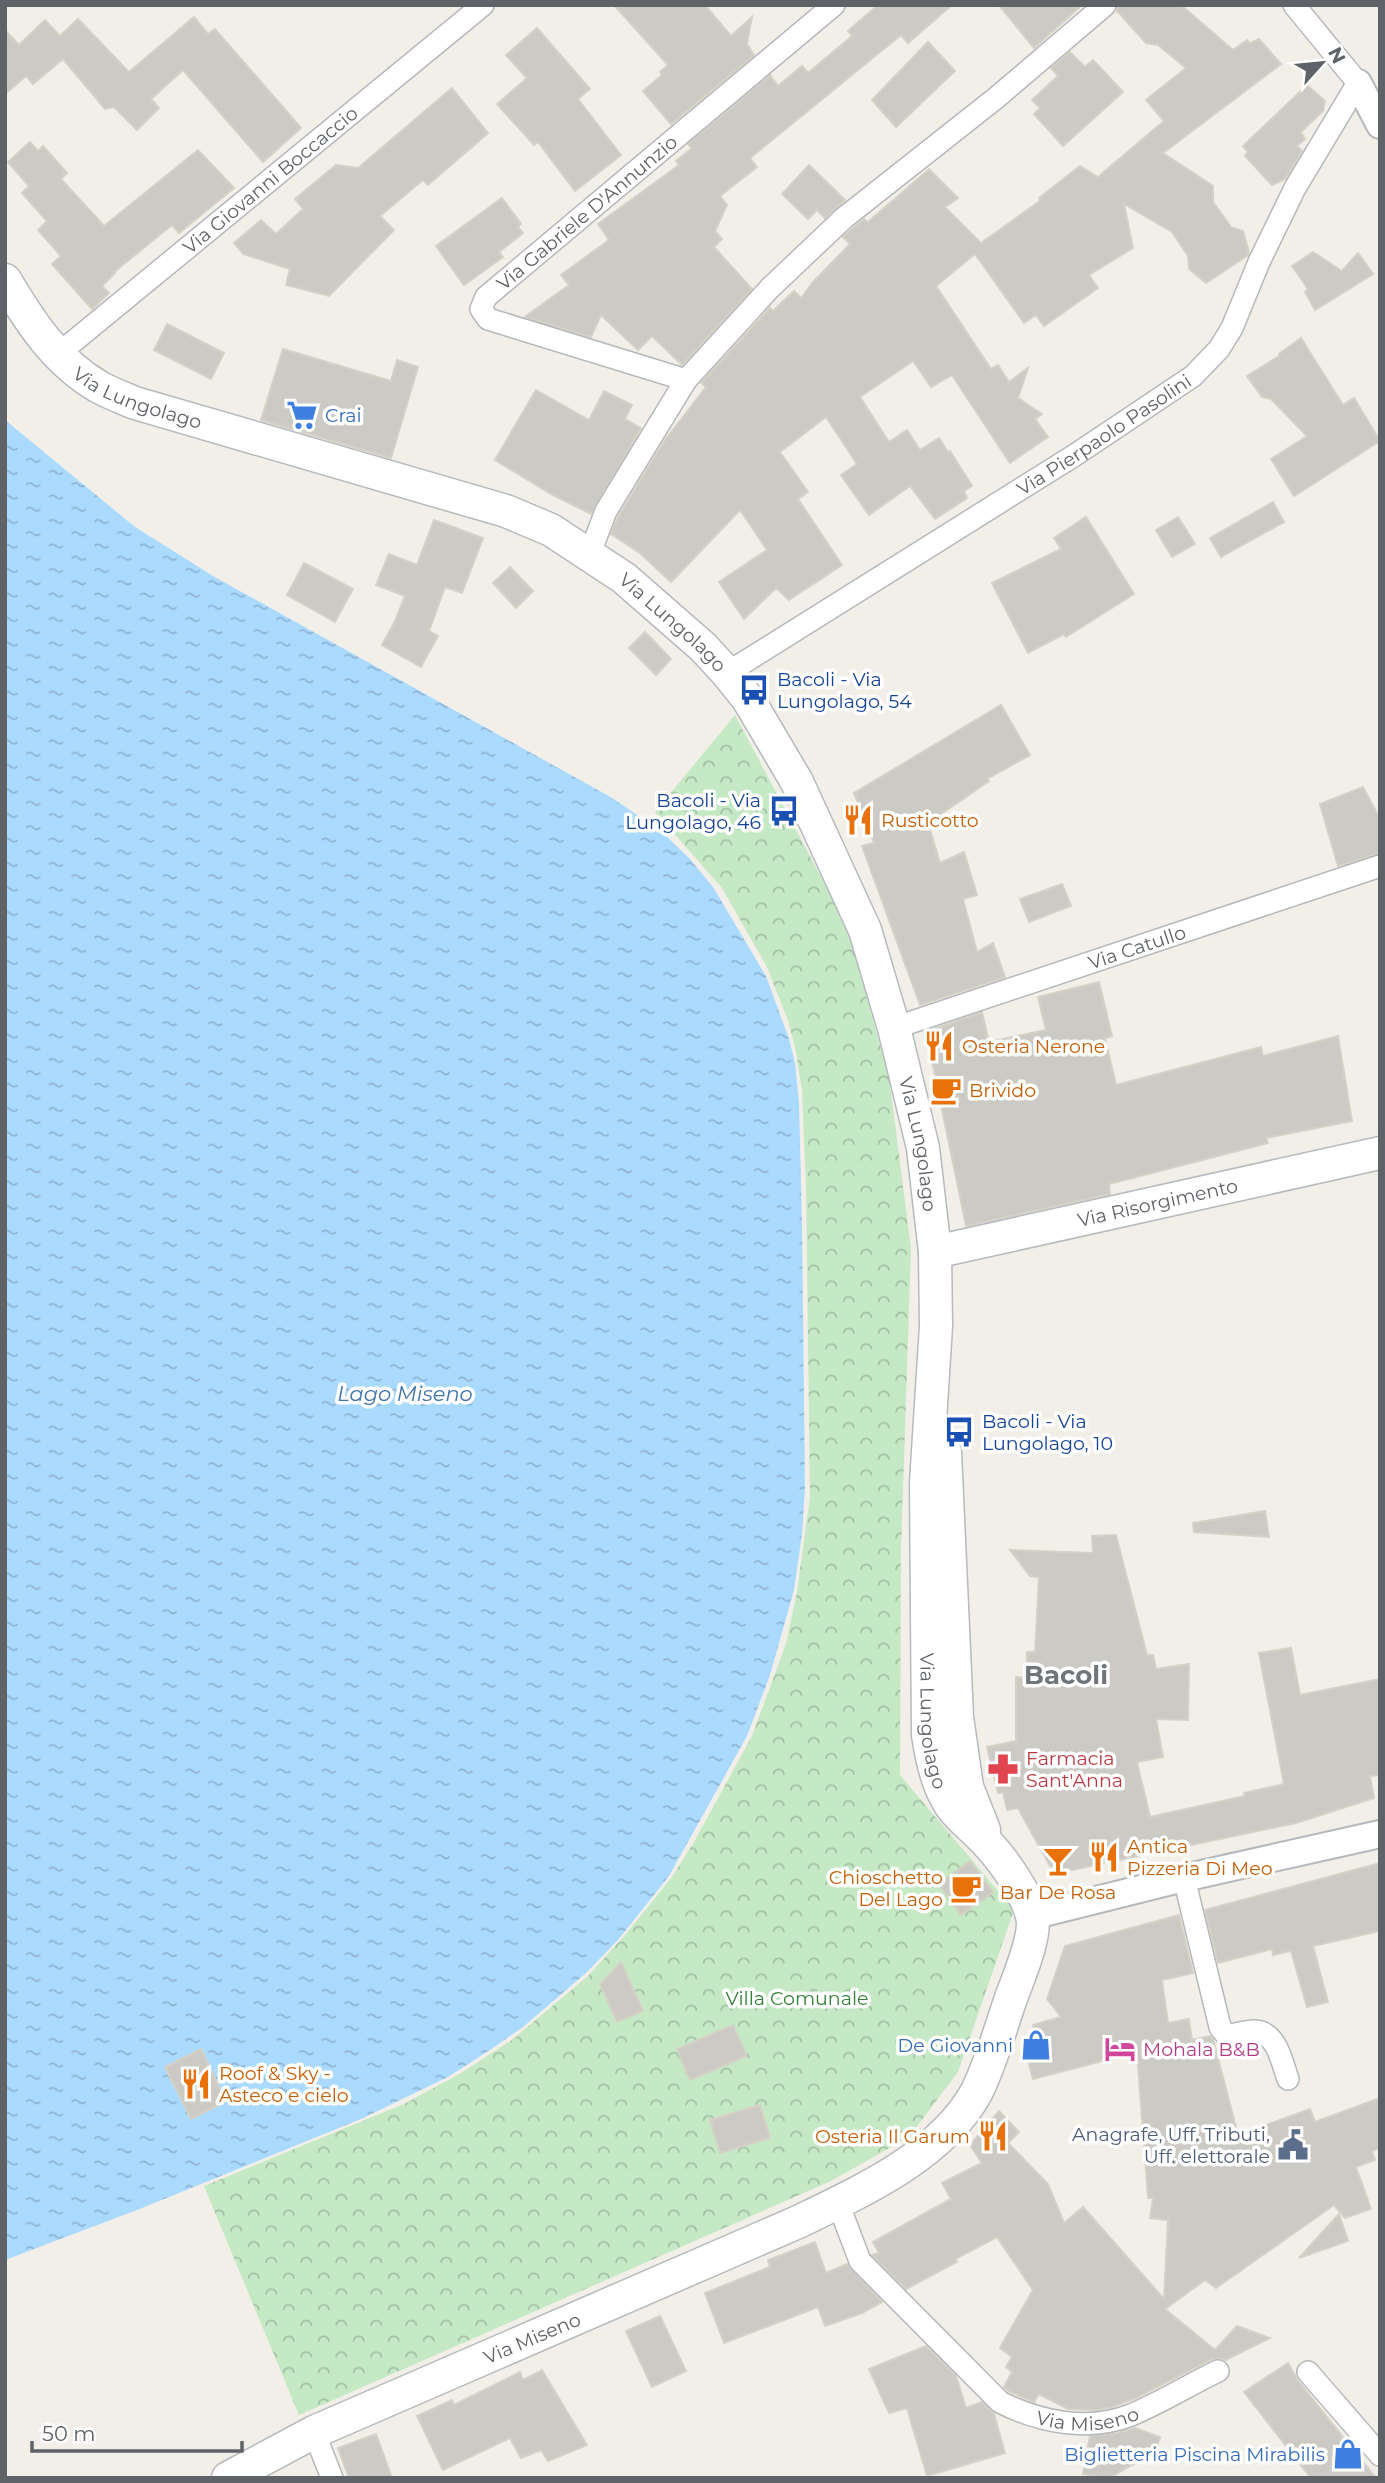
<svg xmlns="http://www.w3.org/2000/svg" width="1385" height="2483" font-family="Montserrat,sans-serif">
	<defs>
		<pattern id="park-crowns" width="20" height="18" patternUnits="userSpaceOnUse" patternTransform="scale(1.75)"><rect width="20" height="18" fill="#c5e8c5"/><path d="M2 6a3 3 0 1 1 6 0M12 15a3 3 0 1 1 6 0" fill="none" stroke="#a3c0a4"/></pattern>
		<pattern id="water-ripples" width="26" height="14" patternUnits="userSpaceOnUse" patternTransform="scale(1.75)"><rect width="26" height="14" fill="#aadaff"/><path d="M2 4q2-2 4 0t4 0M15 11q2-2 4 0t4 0" fill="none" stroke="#8eb4d2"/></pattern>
	</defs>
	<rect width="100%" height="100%" fill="#f1efe8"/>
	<path fill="url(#park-crowns)" d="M735,715L847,926L889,1077L911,1248L901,1551L900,1775L1014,1910L958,2072L909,2137L831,2181L299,2415L204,2186L404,2104L461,2073L512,2040L588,1976L626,1934L672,1877L694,1842L752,1736L786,1644L797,1592L810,1497L806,1186L802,1091L796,1052L789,1023L767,967L722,888L655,812Z"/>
	<path fill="url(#water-ripples)" d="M5,420L135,527L213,576L614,799L664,834L689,858L713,887L766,976L789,1039L795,1063L799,1104L802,1225L805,1488L802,1534L794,1590L770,1675L747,1736L669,1876L618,1940L586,1973L523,2027L490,2050L448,2077L361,2119L137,2210L5,2260Z"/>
	<g fill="#cccac5" stroke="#d6d1c6" stroke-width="2">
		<path d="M614,5H705L731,36L752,17L747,44L754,55L671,124L643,91L662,75L660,72L668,65Z"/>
		<path d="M878,5H952L908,43L901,35L750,158L757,167L720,196L727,205L715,231L722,239L714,247L752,289L682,365L652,336L638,350L601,315L591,337L525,317L569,285L561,275L609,240L598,224L679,165L676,161L692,148L688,144L770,75L778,86L802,66L808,73L852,36L848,31Z"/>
		<path d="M999,5H1082L1034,48Z"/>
		<path d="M1118,5H1181L1233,50L1247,40L1250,43L1259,39L1281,64L1163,153L1213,186V202L1231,227L1243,231L1249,252L1248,255L1206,283L1189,269L1188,256L1172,232L1124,204L1133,248L1089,275L1098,288L1044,326L1036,315L1024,323L975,254L936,286L991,369L998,365L1009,382L1028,368L1018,398L1042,414L1035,419L1048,437L1010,463L952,375L931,387L913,361L860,397L889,442L907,430L920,450L939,438L948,452L950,451L972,486L964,491L967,498L935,519L910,486L869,515L841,475L857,464L826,417L780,452L808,492L798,499L842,565L789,600L776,588L744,619L719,582L767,550L740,510L671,582L640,553L611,534L618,517L665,440L706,387L701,383L770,308L773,311L794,291L801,298L813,282L850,244L843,237L853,228L864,219L868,222L929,169L958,198L945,207L981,243L1040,201L1039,198L1080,166L1098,177L1164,121L1146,100L1186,68L1158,45L1146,43L1117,11Z"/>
		<path d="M194,17L208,34L215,29L301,128L263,162L183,70L151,99L159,108L137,130L114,107L105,109L63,59L33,84L26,76L5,94V30L19,45L45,20L60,36L78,19L129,72Z"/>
		<path d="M537,28L590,89L578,99L621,155L575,191L538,142L534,145L497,104L527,78L506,55Z"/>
		<path d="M928,42L955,71L896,127L872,100Z"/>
		<path d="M1070,52L1085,67L1093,60L1123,92L1063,146L1034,114L1040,108L1032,100L1058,76L1051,68Z"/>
		<path d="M1307,85L1325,101L1323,111L1301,132L1305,139L1297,146L1302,151L1285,179L1272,185L1245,156L1248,152L1243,146Z"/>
		<path d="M452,88L488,133L428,185L423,180L380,216L394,230L329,296L286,285L290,269L243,254L234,243L261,220L276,234L303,209L295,199L336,165L358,168Z"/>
		<path d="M30,142L38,151L43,146L67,173L61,179L104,226L198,150L234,188L179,233L172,225L114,272L115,273L102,286L109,293L92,309L52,264L61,256L38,230L47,221L22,193L29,186L8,162Z"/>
		<path d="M809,165L845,200L825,218L817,210L808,219L782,194Z"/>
		<path d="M502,198L521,224L518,227L523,233L499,252L503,257L464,285L436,246Z"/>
		<path d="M1313,252L1342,271L1358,253L1373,274L1315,310L1305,292L1308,289L1292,266Z"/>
		<path d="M167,324L224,353L211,379L154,350Z"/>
		<path d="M1301,338L1343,405L1354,398L1380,441L1294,496L1271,459L1307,436L1271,399L1262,397L1247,376L1279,356V354Z"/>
		<path d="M283,349L391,381L397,360L418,367L391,458L261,420Z"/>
		<path d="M536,390L589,420L604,391L632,405L625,419L641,428L591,514L551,494L495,460Z"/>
		<path d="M1273,502L1284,522L1221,557L1210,538Z"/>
		<path d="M1086,517L1134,594L1066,637L1064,634L1028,653L992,583L1061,549L1054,538Z"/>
		<path d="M1178,517L1195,544L1172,557L1156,530Z"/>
		<path d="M434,520L483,538L462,593L445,587L429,631L438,636L421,667L382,645L395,621L405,596L376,585L389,554L417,565Z"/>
		<path d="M304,563L353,589L335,622L287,595Z"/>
		<path d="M510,567L533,591L516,608L493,583Z"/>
		<path d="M645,632L671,659L656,675L629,648Z"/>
		<path d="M1001,705L1030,755L987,779L989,781L928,823L940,863L964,852L977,895L963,899L977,952L993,943L1005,977L920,1005L862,846L874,843L854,793Z"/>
		<path d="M1363,787L1380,819V853L1338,866L1320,804Z"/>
		<path d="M1062,884L1071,906L1029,922L1020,899Z"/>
		<path d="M1099,982L1112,1036L1105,1038L1116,1085L1261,1047L1263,1056L1338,1036L1352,1121L1266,1138L1268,1143L1109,1184L1110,1194L966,1226L926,1032L982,1012L989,1042L1046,1030L1038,997Z"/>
		<path d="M1265,1511L1269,1537L1194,1532L1193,1523Z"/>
		<path d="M1116,1535L1147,1655H1153L1156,1669L1189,1664L1188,1720L1156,1719L1163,1757L1137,1762L1150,1817L1245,1796L1244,1793L1284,1784L1259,1653L1291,1648L1300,1695L1380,1679V1775L1370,1776L1374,1798L1296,1823L1072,1870L1050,1866L1018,1808L1007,1810L1003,1792L998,1793L987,1747L1016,1741V1677L1026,1678L1027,1652H1035L1039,1577L1030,1576L1010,1550L1093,1553L1092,1536Z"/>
		<path d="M970,1861L993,1892L961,1915L939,1884Z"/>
		<path d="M1380,1863V1931L1313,1946L1328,2002L1307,2007L1291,1951L1273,1955L1272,1949L1218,1963L1205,1910Z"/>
		<path d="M1179,1915L1193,1973L1162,1980L1168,2023L1189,2019L1192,2040L1210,2036L1213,2039L1238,2135L1310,2109L1315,2122L1380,2098V2148L1372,2151L1375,2160L1356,2167L1371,2209L1345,2218L1334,2205L1216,2288L1205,2280L1165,2309L1215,2350L1237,2326L1270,2338L1226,2360L1219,2358L1212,2359L1136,2398L1112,2407L1097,2410L1068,2409L1039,2394L1034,2402L1008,2391L1004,2387L1012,2372L1006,2367L1012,2357L1000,2348L1033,2290L997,2237L955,2259L957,2262L906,2289L872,2255L879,2253L873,2242L951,2199L942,2183L982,2163L970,2145L999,2111L1019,2132L1008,2143L1048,2184L1064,2223L1083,2207L1164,2299L1168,2220L1150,2218L1153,2198H1148L1137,2052L1033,2079L1027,2056L1040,2051L1033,2025L1061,2017L1047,1999L1065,1946Z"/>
		<path d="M621,1962L643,2011L617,2022L600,1984Z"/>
		<path d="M733,2025L747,2056L690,2080L677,2049Z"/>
		<path d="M201,2049L226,2101L191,2119L165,2067Z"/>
		<path d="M760,2105L770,2138L720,2153L710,2120Z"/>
		<path d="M1339,2214L1348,2241L1299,2258Z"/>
		<path d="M815,2242L826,2273L847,2264L882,2302L862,2313L825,2326L818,2307L724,2343L705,2293L770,2267L768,2260Z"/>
		<path d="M660,2316L686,2371L652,2387L626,2331Z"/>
		<path d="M926,2346L956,2376L966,2408L982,2402L994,2414L1005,2453L927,2476L907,2408L889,2413L869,2369Z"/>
		<path d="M1288,2363L1298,2381L1376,2478H1311L1244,2392Z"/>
		<path d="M542,2370L587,2445L548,2461L541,2450L521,2458L510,2438L443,2470L417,2416L452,2400L454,2405L520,2372L523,2380Z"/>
		<path d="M1135,2428L1160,2437L1155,2452L1109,2478L1083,2474L1090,2436L1117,2433Z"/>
		<path d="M376,2434L392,2478H349L338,2448Z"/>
	</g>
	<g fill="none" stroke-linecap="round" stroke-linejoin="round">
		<g stroke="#b5b8bc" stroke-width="24">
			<g id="minor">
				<path id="s1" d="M57,355L483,5"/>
				<path id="s2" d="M686,380L488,319L481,309L486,297L834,5"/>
				<path d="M590,553L606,511L686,380L770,288L844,218L996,98L1105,5"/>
				<path id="s3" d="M727,673L1075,455L1193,376L1219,349L1232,328L1259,262L1295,188L1358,83L1294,5"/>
				<path id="s4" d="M894,1028L1380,866"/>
				<path d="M1184,1878L1220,2027L1227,2036C1235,2034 1246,2031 1255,2031C1277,2032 1282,2063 1288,2079"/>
				<path id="s5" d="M838,2203L860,2261L1000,2402C1039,2422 1088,2432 1131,2415C1160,2403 1189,2385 1218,2371"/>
				<path d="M1308,2372L1380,2455"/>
				<path d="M314,2432L332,2478"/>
			</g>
		</g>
		<g stroke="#b5b8bc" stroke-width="30">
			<g id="tertiary">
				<path d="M1358,83L1380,125"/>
				<path d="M1032,1916L1184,1878L1380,1834"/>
			</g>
		</g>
		<g stroke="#b6babf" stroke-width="35">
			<g id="secondary">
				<path id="s6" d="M5,280C30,322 56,362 99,387C110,393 123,398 135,403L506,511L551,530L624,578L703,647L727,673L748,699L797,782L865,930L894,1028L923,1148L935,1252L936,1326L926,1483L928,1735C932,1760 937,1785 951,1806C961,1820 977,1831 988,1844C1004,1861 1027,1894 1032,1916C1037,1935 1018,1979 1011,1998C1001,2027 990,2066 976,2093C941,2156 860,2192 798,2222L314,2432L228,2478"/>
				<path id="s7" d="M935,1252L1380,1153"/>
				<path d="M945,1452L957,1717L967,1787L984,1830"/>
			</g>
		</g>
		<use href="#minor" stroke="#fff" stroke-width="21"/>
		<use href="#tertiary" stroke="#fff" stroke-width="26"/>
		<use href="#secondary" stroke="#fff" stroke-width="32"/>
	</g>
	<defs>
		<g id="supermarket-bare" transform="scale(2.415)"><path d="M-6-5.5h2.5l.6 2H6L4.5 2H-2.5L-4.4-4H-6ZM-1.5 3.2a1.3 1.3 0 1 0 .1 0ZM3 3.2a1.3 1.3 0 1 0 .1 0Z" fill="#3f7fe0" stroke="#fff" stroke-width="2.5" paint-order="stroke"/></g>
		<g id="bus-bare" transform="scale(2.415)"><path d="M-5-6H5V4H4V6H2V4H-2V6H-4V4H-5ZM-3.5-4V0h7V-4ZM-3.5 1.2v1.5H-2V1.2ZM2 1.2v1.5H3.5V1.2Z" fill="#1a4fb4" stroke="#fff" stroke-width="2.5" paint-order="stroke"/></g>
		<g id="restaurant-bare" transform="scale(2.415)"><path d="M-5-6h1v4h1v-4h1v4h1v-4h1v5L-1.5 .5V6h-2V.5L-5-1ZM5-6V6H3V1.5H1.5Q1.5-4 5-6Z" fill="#e8710a" stroke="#fff" stroke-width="2.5" paint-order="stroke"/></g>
		<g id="cafe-bare" transform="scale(2.415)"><path d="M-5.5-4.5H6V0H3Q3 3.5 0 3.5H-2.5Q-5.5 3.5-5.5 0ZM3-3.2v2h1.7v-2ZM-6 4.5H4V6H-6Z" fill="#e8710a" stroke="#fff" stroke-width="2.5" paint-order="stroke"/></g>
		<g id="pharmacy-bare" transform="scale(2.415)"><path d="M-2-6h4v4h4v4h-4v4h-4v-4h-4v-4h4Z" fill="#e0444e" stroke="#fff" stroke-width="2.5" paint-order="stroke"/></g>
		<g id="bar-bare" transform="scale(2.415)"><path d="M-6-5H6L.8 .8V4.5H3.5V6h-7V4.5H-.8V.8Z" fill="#e8710a" stroke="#fff" stroke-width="2.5" paint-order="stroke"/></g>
		<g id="shop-bare" transform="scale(2.415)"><path d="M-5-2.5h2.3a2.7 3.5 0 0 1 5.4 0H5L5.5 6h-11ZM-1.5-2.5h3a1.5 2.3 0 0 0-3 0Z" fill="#3f7fe0" stroke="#fff" stroke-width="2.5" paint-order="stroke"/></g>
		<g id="hotel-bare" transform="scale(2.415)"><path d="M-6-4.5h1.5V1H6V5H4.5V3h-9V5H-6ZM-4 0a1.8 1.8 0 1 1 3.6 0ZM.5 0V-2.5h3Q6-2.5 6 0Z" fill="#d1479c" stroke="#fff" stroke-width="2.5" paint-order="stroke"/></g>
		<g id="civic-bare" transform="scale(2.415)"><path d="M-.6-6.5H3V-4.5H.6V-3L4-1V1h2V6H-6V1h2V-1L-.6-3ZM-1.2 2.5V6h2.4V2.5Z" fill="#5c6f8a" stroke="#fff" stroke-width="2.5" paint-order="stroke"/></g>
	</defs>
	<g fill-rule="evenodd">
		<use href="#supermarket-bare" x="302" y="415"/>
		<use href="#bus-bare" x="754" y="690"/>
		<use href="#bus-bare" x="784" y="811"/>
		<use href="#restaurant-bare" x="858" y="820"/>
		<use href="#restaurant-bare" x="939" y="1046"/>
		<use href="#cafe-bare" x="946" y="1090"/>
		<use href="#bus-bare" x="959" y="1432"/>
		<use href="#pharmacy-bare" x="1003" y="1769"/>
		<use href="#restaurant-bare" x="1104" y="1857"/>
		<use href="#bar-bare" x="1058" y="1861"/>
		<use href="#cafe-bare" x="966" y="1888"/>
		<use href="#shop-bare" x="1036" y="2045"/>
		<use href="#hotel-bare" x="1120" y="2049"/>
		<use href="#restaurant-bare" x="196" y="2084"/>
		<use href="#restaurant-bare" x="993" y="2136"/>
		<use href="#civic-bare" x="1293" y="2145"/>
		<use href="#shop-bare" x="1348" y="2454"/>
	</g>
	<g text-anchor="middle" stroke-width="7" stroke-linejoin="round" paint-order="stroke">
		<g font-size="19" fill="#5f6368" stroke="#fff">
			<text dy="7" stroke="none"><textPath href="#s1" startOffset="276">Via Giovanni Boccaccio</textPath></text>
			<text dy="7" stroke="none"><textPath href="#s2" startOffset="364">Via Gabriele D'Annunzio</textPath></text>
			<text dy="7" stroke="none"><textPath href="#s6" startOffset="184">Via Lungolago</textPath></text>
			<text dy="7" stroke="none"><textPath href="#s3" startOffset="446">Via Pierpaolo Pasolini</textPath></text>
			<text dy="7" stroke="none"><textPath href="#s6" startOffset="772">Via Lungolago</textPath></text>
			<text dy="7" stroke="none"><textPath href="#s4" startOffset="256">Via Catullo</textPath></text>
			<text dy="7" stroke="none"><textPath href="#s6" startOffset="1360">Via Lungolago</textPath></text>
			<text dy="7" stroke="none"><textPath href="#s7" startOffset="228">Via Risorgimento</textPath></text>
			<text dy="7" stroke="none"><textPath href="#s6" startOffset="1939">Via Lungolago</textPath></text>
			<text transform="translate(532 2338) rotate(-23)" y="7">Via Miseno</text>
			<text dy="7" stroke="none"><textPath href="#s5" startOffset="352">Via Miseno</textPath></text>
		</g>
		<g font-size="19" fill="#366cbe" stroke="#fff" text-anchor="end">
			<text x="325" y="422" text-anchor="start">Crai</text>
			<text x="1013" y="2052">De Giovanni</text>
			<text x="1325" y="2461">Biglietteria Piscina Mirabilis</text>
		</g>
		<g font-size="19" fill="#164399" stroke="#fff" text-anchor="start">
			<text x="777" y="686">Bacoli - Via<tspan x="777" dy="22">Lungolago, 54</tspan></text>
			<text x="761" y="807" text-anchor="end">Bacoli - Via<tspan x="761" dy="22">Lungolago, 46</tspan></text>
			<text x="982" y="1428">Bacoli - Via<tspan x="982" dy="22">Lungolago, 10</tspan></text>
		</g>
		<g font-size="19" fill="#c56008" stroke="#fff" text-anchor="start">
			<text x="881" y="827">Rusticotto</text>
			<text x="962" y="1053">Osteria Nerone</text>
			<text x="969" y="1097">Brivido</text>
			<text x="1127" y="1853">Antica<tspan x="1127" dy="22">Pizzeria Di Meo</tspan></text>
			<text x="943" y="1884" text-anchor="end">Chioschetto<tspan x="943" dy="22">Del Lago</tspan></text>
			<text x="1058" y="1899" text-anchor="middle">Bar De Rosa</text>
			<text x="219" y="2080">Roof &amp; Sky -<tspan x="219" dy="22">Asteco e cielo</tspan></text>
			<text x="970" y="2143" text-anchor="end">Osteria Il Garum</text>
		</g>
		<g font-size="19" fill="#be3a42" stroke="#fff" text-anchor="start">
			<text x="1026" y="1765">Farmacia<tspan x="1026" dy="22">Sant'Anna</tspan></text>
		</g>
		<g font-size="19" fill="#348238" stroke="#fff">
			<text x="797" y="2005">Villa Comunale</text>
		</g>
		<g font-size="19" fill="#b23c85" stroke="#fff" text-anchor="start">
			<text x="1143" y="2056">Mohala B&amp;B</text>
		</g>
		<g font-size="19" fill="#4e5e75" stroke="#fff" text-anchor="end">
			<text x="1270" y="2141">Anagrafe, Uff. Tributi,<tspan x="1270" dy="22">Uff. elettorale</tspan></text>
		</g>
		<g font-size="21" font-style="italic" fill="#4174aa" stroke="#fff">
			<text x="405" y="1401">Lago Miseno</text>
		</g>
		<g font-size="26" font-weight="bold" fill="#70757a" stroke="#fff">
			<text x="1066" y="1684">Bacoli</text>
		</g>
	</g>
	<rect width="1385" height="2483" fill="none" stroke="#5f6368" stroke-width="14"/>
	<g transform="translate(1322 63) rotate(63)" stroke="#ffffff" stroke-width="5" paint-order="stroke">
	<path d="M0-5L12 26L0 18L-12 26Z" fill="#5f6368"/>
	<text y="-10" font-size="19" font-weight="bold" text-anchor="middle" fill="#5f6368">N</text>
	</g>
	<path d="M32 2441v10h210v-10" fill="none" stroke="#5f6368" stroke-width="3.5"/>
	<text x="42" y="2441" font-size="21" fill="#5f6368" stroke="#ffffff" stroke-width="5" paint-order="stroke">50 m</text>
</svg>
